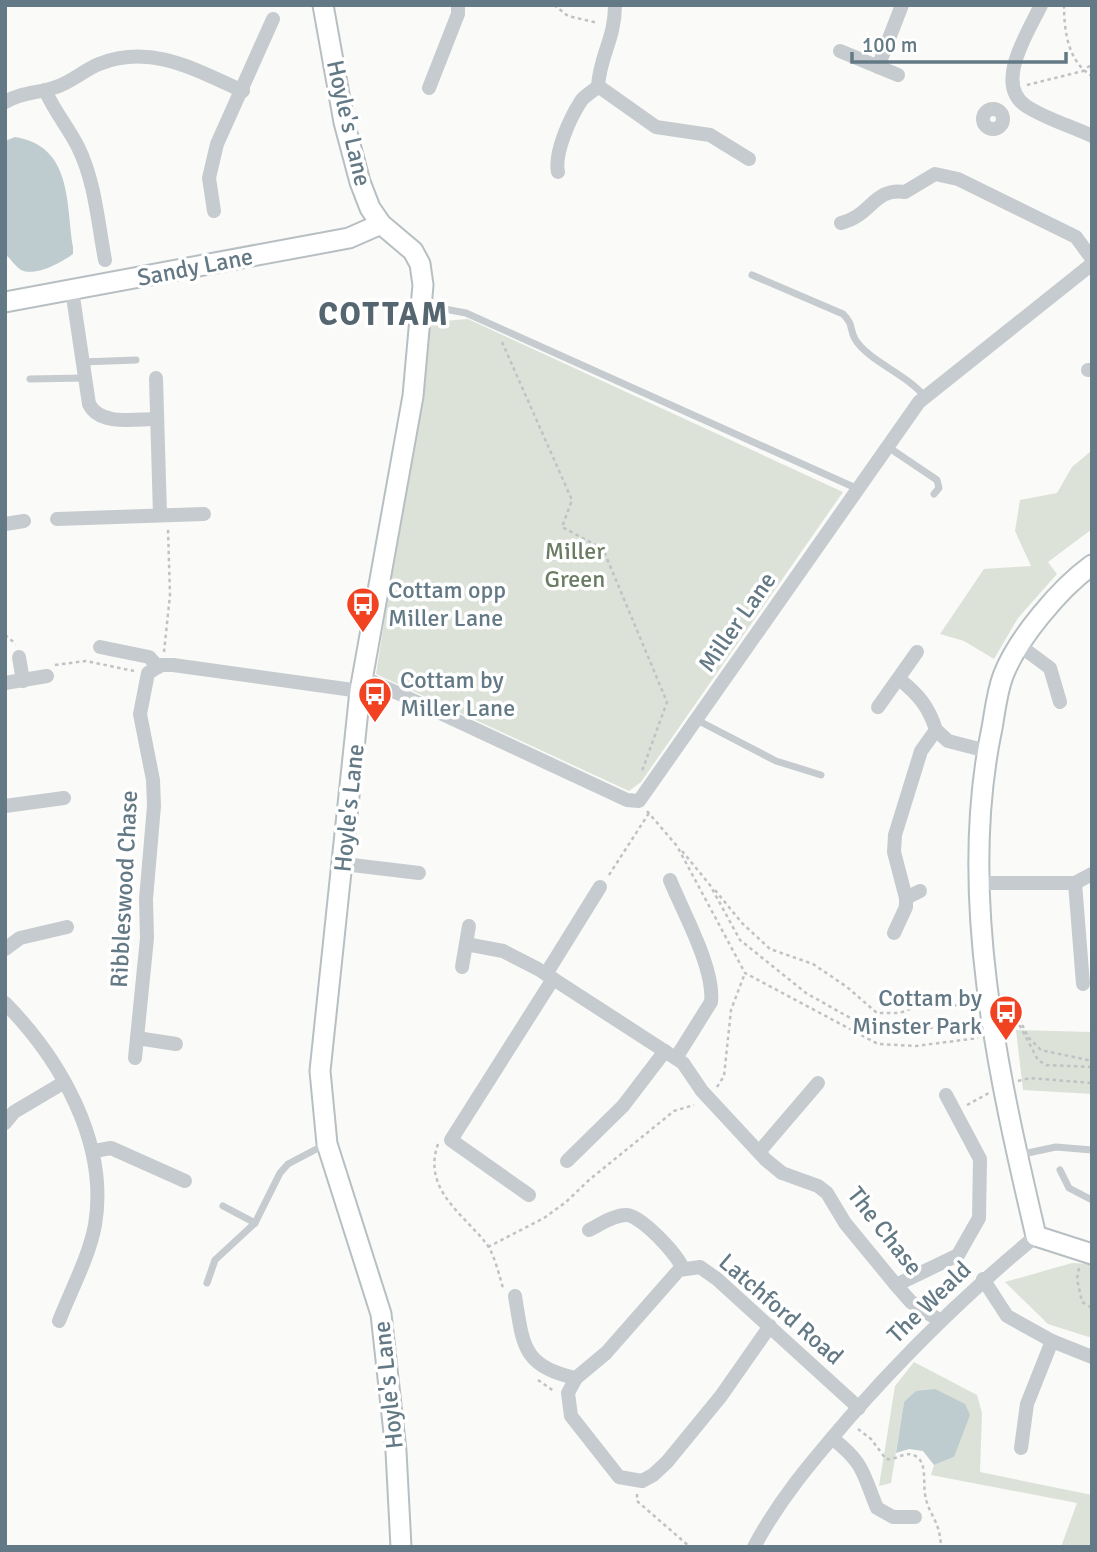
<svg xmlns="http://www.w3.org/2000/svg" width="1097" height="1552" font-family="Signika,sans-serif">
	<rect width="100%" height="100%" fill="#fafaf8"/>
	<g fill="#dce2d8">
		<path d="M468,319L843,492L641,782L629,791L376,674L431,322Z"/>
		<path d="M1090,452L1092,529L1048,562L1057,574L1018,618L994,659L964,641L940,634L984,569L1031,566L1015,531L1020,500L1057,493L1072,467Z"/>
		<path d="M1016,1030L1092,1032V1094L1023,1090Z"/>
		<path d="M1072,1263L1092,1264V1338L1048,1324L1005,1282Z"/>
		<path d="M914,1362L977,1395L982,1413L980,1472L1092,1495V1547H1061L1077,1503L931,1475L934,1465L954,1457L904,1402L891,1483L879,1486L895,1386Z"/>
	</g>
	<g fill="#beccd0">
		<path d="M15,137C72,146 66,202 73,247V254C62,262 36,277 21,270C16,267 10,258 5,254V141Z"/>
		<path d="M935,1389L965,1404L970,1415L954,1457L934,1465L923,1451L909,1449L896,1453L904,1402L916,1391Z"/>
	</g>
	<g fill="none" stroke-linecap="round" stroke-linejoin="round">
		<g stroke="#b7bfc3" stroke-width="23">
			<g id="secondary">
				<path d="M323,5L344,122L360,182L370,208L381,224L413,251L420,264L423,285L413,396L360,691L320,1071L327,1144L381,1314L396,1451L401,1547"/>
				<path d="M5,302L349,238L381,224"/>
				<path d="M1092,565C1060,588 1017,639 1003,676C997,692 995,711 992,728C957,893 998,1074 1036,1236L1092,1254"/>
			</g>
		</g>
		<g stroke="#bfc3c5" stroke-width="2.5" stroke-dasharray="3.5 3.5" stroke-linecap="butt">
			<path d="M554,5L568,16L598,23"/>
			<path d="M1064,5C1064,31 1068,62 1092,76"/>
			<path d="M1027,85L1083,71L1092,64"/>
			<path d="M502,342L572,500L562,527L603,549L667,702L642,771"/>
			<path d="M5,635L16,644"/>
			<path d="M164,652L170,595L168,529"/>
			<path d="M55,665L86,661L134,671"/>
			<path d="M647,811L677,846L745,973L878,1044L916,1046L978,1038"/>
			<path d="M682,851L710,885L740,940L806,993L852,1019L887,1026L937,1028L977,1018"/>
			<path d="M609,875L649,813"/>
			<path d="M715,890L742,923L770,949L813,964L847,987L877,1013H900L934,1000L958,1006L974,1004"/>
			<path d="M1004,997L1010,999L1028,1037L1041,1050L1092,1061"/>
			<path d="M1007,1012L1012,1011L1038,1060L1046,1065L1092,1067"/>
			<path d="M1018,1081L1030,1078L1092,1083"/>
			<path d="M717,1087L724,1076L731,1010L745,973"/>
			<path d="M967,1105L989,1093"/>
			<path d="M438,1144C422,1189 463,1214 485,1242C494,1252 499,1275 503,1288"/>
			<path d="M488,1247L544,1218L566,1202L589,1180L674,1111L694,1105"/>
			<path d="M1079,1268L1077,1279L1082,1302L1092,1308"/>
			<path d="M538,1380L555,1392"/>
			<path d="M858,1429L871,1439L886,1459C896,1461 906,1449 917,1457C927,1464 923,1484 925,1494C928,1515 940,1519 941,1547"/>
			<path d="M637,1494V1501L690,1547"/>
		</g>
		<g stroke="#c5cbce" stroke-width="7">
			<path d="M752,275L843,314C854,325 849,328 855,339C868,361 907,374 925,397"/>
			<path d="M423,305L466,313L858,489"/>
			<path d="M83,362L136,360"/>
			<path d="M30,379L85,378"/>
			<path d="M888,447L937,480L939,488L934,494"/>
			<path d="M697,720L776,761L821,775"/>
			<path d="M1018,1155L1056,1147L1092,1150"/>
			<path d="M1060,1170L1069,1188L1092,1200"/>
			<path d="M223,1206L255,1223"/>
			<path d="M207,1283L215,1260L255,1223L280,1173L288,1164L326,1144"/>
		</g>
		<g stroke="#c5cbce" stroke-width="14">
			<path d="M1041,5C1029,31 993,84 1026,106C1046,119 1071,126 1092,136"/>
			<path d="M840,51L898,75"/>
			<path d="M878,67L902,5"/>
			<path d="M598,86L656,127L710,135L749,159"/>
			<path d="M429,88L458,14V5"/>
			<path d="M45,90C54,111 68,127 78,147C95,181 98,223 105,260"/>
			<path d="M5,102C25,91 36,94 56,87C72,82 84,70 99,64C151,43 196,70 243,91"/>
			<circle cx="993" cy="119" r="10"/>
			<path d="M558,172C554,153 570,118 581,101C585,95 593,92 598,86C600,55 615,39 615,5"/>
			<path d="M214,211L209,178L217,144L273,19"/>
			<path d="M841,223C871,216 874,187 905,192L935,174L958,179L1076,237L1092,259"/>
			<path d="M72,290L89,404C100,426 134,419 156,419"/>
			<path d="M1088,370H1092"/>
			<path d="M156,378L160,515"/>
			<path d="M57,519L204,514"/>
			<path d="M5,524L24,521"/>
			<path d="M1019,645L1050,668L1060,702"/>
			<path d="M100,647L149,657L158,667"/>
			<path d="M19,657L23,681"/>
			<path d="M363,677L627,800L639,801L919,402L1092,264"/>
			<path d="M899,679C918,694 929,707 936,730L921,751L895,835L894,852L906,898"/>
			<path d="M5,683L47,676"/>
			<path d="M878,707L917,652"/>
			<path d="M936,730L948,741L987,751"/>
			<path d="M5,806L64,798"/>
			<path d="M344,864L419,873"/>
			<path d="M670,880C683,912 715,969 711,1002L676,1058"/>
			<path d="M978,883H1075L1092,874"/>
			<path d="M1075,883L1083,984"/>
			<path d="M894,933L906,907V898L920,891"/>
			<path d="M466,944L503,951L538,969L683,1063L702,1091L766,1160L782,1173L818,1186L827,1193L845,1223L896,1285L911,1302L939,1320"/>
			<path d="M5,949L20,938L67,927"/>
			<path d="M462,967L469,926"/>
			<path d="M546,974L600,887"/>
			<path d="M5,1003C60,1059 109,1143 95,1225C89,1257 71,1290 59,1321"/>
			<path d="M137,1038L176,1044"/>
			<path d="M135,1058L147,938L146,899L154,806L153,780L140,714L148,673L161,665H173L360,691"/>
			<path d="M5,1123L14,1112L63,1083"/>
			<path d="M94,1151L111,1148L185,1181"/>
			<path d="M759,1152L818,1083"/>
			<path d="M567,1161L623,1106L665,1051"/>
			<path d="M529,1195L451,1140L553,979"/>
			<path d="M589,1230C599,1225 614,1215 626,1215C641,1215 678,1255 683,1269"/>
			<path d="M983,1279L1007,1316L1052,1341L1092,1357"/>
			<path d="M896,1285L958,1255L979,1218L980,1159L946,1095"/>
			<path d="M515,1296C523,1344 522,1367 576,1378"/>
			<path d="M770,1326L721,1396L667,1462L653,1475L642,1481L619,1477L571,1416L568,1393L576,1378L606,1353L679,1270L700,1267L717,1279L859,1408"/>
			<path d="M832,1438C865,1464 862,1472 877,1508L893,1517H915"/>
			<path d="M1021,1448L1027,1404L1052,1341"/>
			<path d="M754,1547C780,1498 813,1460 849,1418C907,1352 968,1292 1036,1236"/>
		</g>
		<use href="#secondary" stroke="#fff" stroke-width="19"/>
	</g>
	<defs>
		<g id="bus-pin" transform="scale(1.75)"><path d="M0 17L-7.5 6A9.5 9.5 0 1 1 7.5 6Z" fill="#f14321" stroke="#fff"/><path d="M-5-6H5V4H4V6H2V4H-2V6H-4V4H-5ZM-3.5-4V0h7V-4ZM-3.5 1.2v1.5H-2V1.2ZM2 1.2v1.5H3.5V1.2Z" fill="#fff"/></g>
	</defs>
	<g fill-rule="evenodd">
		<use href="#bus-pin" x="363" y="604"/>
		<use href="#bus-pin" x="375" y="694"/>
		<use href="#bus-pin" x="1006" y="1012"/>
	</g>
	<g text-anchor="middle" stroke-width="7" stroke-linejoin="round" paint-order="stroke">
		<g font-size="24" fill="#637985" stroke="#fff">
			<text transform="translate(349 123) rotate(77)" y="8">Hoyle's Lane</text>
			<text transform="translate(195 267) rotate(-11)" y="8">Sandy Lane</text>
			<text transform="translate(737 622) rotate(-55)" y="8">Miller Lane</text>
			<text transform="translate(349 808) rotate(-84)" y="8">Hoyle's Lane</text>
			<text transform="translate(124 889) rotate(-87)" y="8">Ribbleswood Chase</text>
			<text transform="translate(885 1231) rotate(52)" y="8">The Chase</text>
			<text transform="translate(929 1302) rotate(-44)" y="8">The Weald</text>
			<text transform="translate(781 1309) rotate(41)" y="8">Latchford Road</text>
			<text transform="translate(388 1385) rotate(-96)" y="8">Hoyle's Lane</text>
		</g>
		<g font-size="24" fill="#697c62" stroke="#fff">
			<text x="575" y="559">Miller<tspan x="575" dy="28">Green</tspan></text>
		</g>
		<g font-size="24" fill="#637985" stroke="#fff" text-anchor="start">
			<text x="388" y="598">Cottam opp<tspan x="388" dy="28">Miller Lane</tspan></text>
			<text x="400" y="688">Cottam by<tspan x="400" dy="28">Miller Lane</tspan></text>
			<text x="982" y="1006" text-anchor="end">Cottam by<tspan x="982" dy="28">Minster Park</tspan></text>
		</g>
		<g font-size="32" font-weight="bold" letter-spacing="2" fill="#556670" stroke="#fff">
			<text x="384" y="325">COTTAM</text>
		</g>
	</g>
	<rect width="1097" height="1552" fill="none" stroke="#637985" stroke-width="14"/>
	<path d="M852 52v10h214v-10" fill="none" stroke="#637985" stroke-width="3.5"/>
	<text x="862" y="52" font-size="21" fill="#637985" stroke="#ffffff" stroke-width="5" paint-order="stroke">100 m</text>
</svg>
